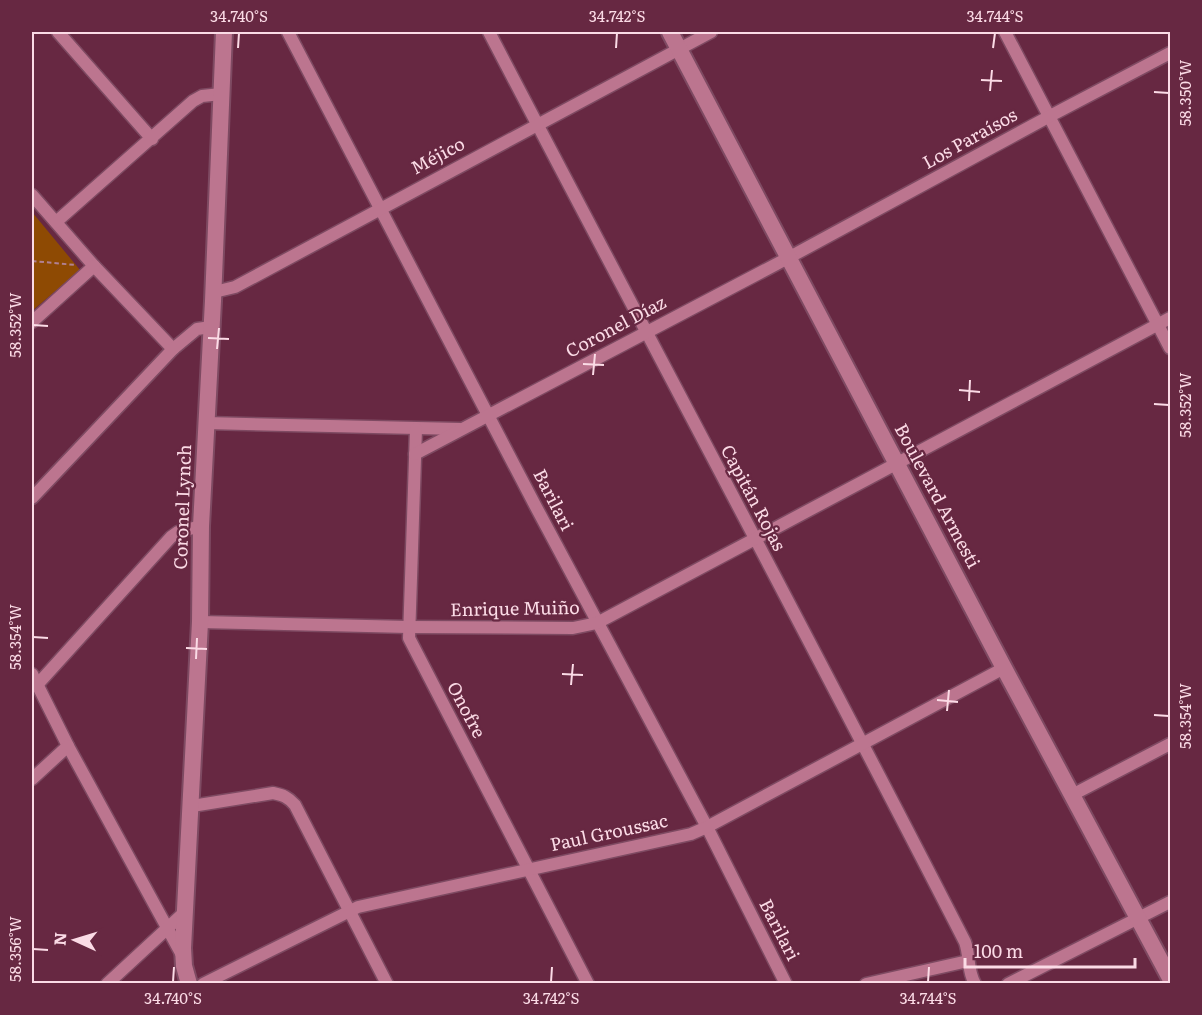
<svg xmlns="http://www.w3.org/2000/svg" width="1202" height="1015" font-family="Literata,serif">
	<rect width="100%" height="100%" fill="#672842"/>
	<path fill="#8e4a03" d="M32,212L80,270L32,311Z"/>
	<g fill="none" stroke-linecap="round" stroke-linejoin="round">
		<g stroke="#7e4a62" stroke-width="15">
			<g id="street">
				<path d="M58,32L152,139"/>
				<path d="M288,32L536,507L707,827L786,984"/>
				<path d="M489,32C647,335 809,637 965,942C970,956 967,970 975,984"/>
				<path d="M1005,32L1170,348"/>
				<path d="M32,195L94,266L173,349"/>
				<path d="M56,222L193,101L202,96L221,94"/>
				<path d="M214,292L235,287L711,32"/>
				<path d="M32,322L94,266"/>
				<path d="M206,423L460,429"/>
				<path d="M416,429L409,638L588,984"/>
				<path d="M415,454L788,258L1050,116L1170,53"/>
				<path d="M32,498L173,349L197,329L211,327"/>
				<path d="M200,622L408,627L573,628L597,623L1170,318"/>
				<path d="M32,674L68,746L182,955"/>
				<path d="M37,685L171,537L178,532L201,526"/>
				<path d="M32,779L68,746"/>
				<path d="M1072,795L1170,744"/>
				<path d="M192,806L273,793C283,795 288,797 295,805L387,984"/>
				<path d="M107,984L186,911"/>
				<path d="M203,984L358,907L691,834L707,827L1004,668"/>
				<path d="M866,984L968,961"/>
				<path d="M1008,984L1170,902"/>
			</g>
		</g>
		<g stroke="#7e4a62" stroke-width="20">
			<g id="secondary">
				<path d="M670,32L1004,668L1170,978"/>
				<path d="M189,984L184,966L183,948L200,622L201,526L213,301L224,32"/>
			</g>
		</g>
		<path stroke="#b18194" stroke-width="2" stroke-dasharray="4.5 3" stroke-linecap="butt" d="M32,261L76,265"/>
		<use href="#street" stroke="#bc758f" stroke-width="12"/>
		<use href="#secondary" stroke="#bc758f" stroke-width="16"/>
	</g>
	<path fill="none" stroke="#fbdbe6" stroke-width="2" d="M238,48L239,33M616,48L617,33M993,48L995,33M981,80L1002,81M990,91L992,70M1154,92L1169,93M33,325L48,326M208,338L229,339M217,349L219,328M583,364L604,365M593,375L595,354M959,390L980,392M969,401L970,380M1154,404L1169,405M33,637L48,638M186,648L207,649M196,659L197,638M562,674L583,675M571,685L573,664M937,700L958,702M947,711L949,690M1154,715L1169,716M33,949L48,950M173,982L174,967M551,982L552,967M928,982L929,967"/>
	<g text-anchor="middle" stroke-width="4.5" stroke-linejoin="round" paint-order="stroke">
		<g font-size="18" fill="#fbdbe6" stroke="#672842">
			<text transform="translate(970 139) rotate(-29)" y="6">Los Paraísos</text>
			<text transform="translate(438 156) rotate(-28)" y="6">Méjico</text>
			<text transform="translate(616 327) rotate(-28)" y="6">Coronel Díaz</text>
			<text transform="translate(937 496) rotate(62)" y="6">Boulevard Armesti</text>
			<text transform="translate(753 498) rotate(62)" y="6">Capitán Rojas</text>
			<text transform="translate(553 500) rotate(63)" y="6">Barilari</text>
			<text transform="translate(183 507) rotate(-88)" y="6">Coronel Lynch</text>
			<text transform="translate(515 609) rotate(-1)" y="6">Enrique Muiño</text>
			<text transform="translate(466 710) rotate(62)" y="6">Onofre</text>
			<text transform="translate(609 833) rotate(-12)" y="6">Paul Groussac</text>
			<text transform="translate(779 930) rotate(63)" y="6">Barilari</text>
		</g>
	</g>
	<rect width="1202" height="1015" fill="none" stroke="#672842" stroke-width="66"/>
	<g transform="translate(75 940) rotate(274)" stroke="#672842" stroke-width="4.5" paint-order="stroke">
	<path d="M0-4.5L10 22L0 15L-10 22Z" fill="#fbdbe6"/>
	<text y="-9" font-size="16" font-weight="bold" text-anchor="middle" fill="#fbdbe6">N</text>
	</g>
	<path d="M965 958v9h170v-9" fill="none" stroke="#fbdbe6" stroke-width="3"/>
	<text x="974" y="958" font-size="18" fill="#fbdbe6" stroke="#672842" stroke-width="4.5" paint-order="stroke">100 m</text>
	<rect x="33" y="33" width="1136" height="949" fill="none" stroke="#fbdbe6" stroke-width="2"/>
	<g font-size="15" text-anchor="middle" fill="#fbdbe6">
		<text x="239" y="22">34.740°S</text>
		<text x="617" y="22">34.742°S</text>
		<text x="995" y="22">34.744°S</text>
		<text transform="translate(1186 93) rotate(-90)" y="5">58.350°W</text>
		<text transform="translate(16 325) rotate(-90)" y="5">58.352°W</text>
		<text transform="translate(1186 405) rotate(-90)" y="5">58.352°W</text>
		<text transform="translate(16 637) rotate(-90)" y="5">58.354°W</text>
		<text transform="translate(1186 716) rotate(-90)" y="5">58.354°W</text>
		<text transform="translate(16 949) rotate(-90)" y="5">58.356°W</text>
		<text x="173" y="1004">34.740°S</text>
		<text x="551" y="1004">34.742°S</text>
		<text x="928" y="1004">34.744°S</text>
	</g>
</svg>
